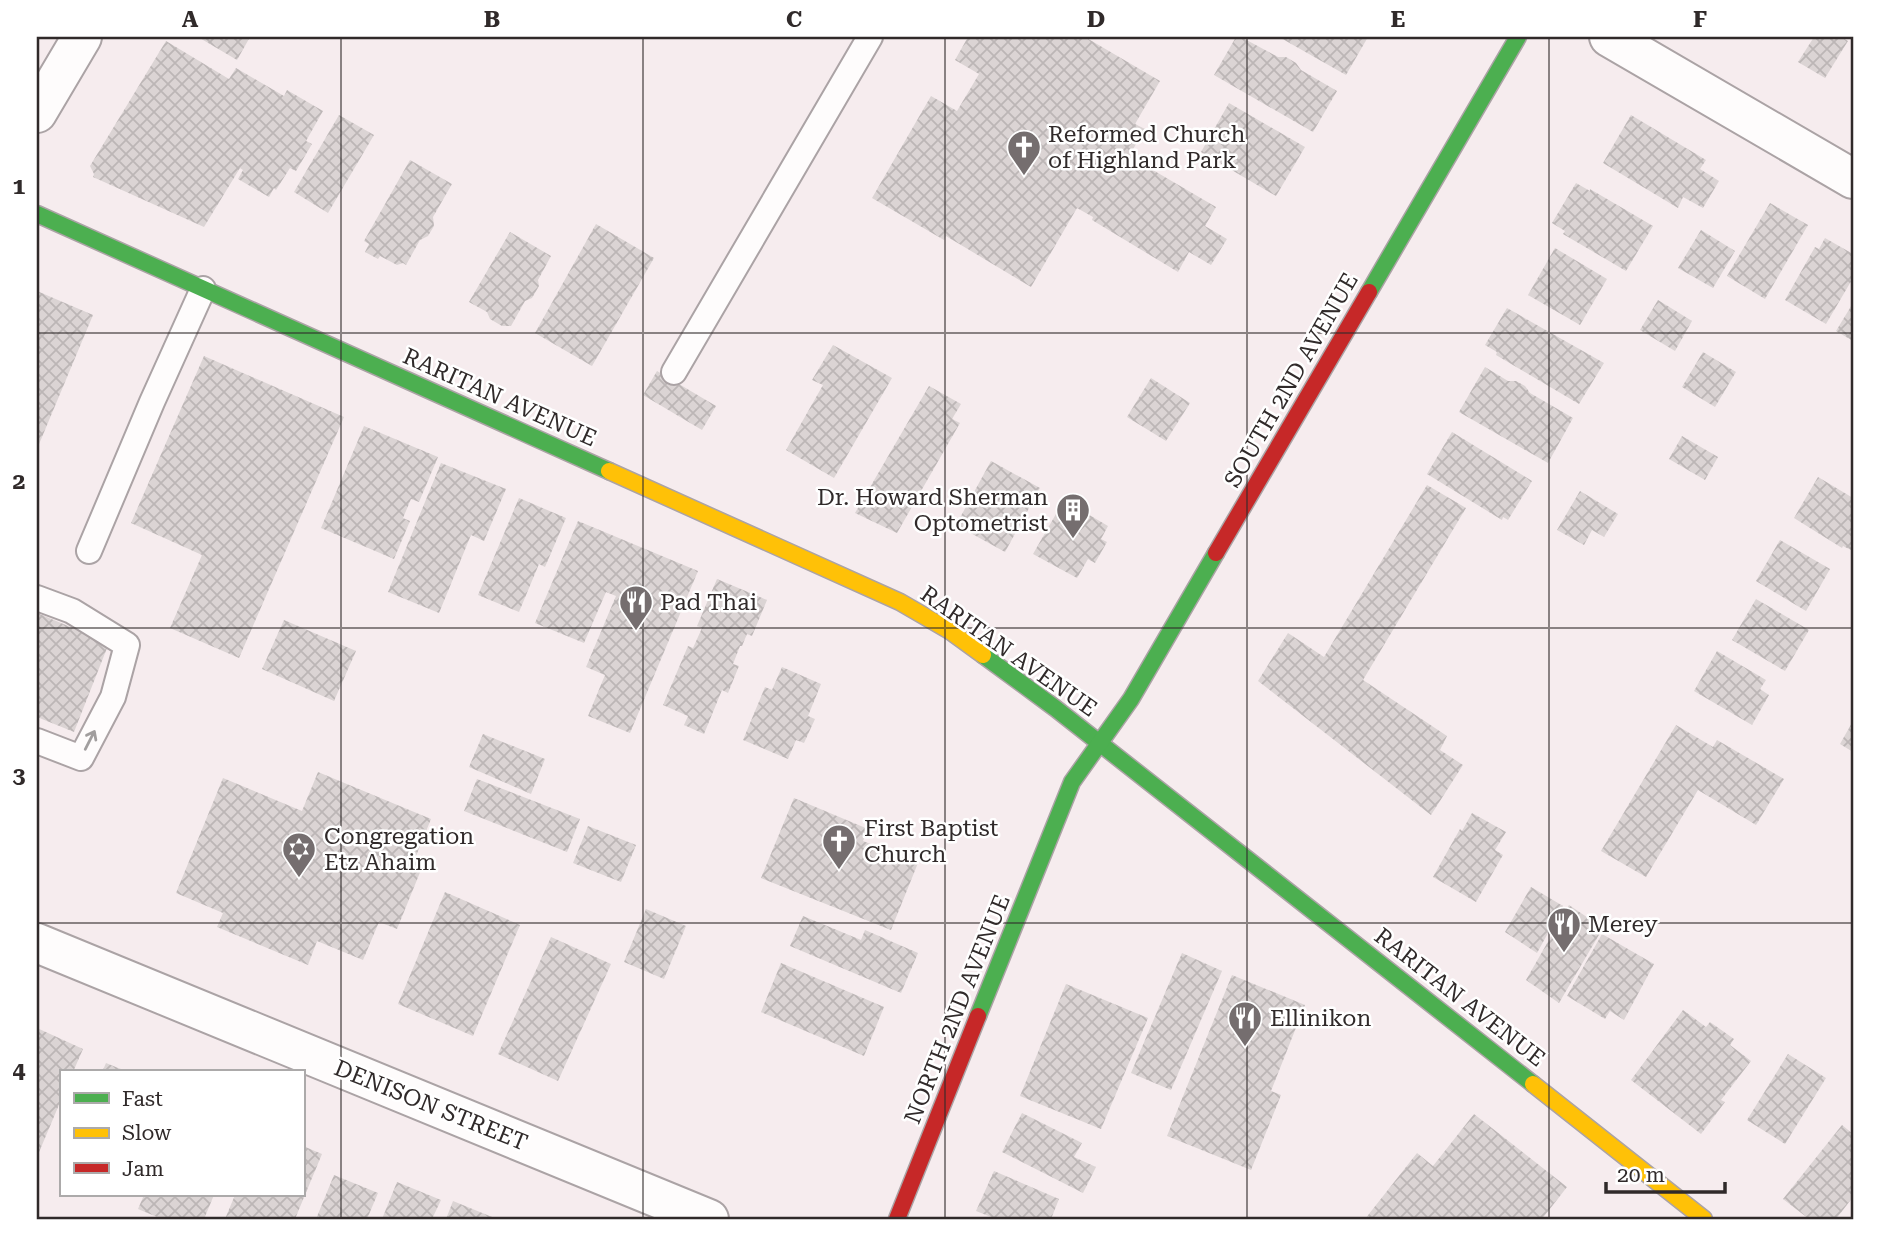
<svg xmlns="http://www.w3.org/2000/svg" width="1890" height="1256" font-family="'Roboto Serif',serif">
	<defs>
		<pattern id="building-cross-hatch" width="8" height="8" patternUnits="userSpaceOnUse" patternTransform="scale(1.75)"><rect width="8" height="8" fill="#dbd4d4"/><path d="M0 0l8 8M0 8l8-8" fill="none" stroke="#bcb6b6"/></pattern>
	</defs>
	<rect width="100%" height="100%" fill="#f6ecee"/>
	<g fill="url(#building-cross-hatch)">
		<path d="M198,37H250L237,60Z"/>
		<path d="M968,37H1085L1160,81L1135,124L1145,129L1129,156L1216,207L1205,226L1227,239L1211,265L1189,252L1178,272L1092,220L1093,217L1077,208L1031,287L946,236L944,240L872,198L931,96L957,111L979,74L955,60Z"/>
		<path d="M1236,37H1241L1278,57H1286L1296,63L1301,70L1337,91L1313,132L1214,75Z"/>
		<path d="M1279,37H1368L1346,75Z"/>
		<path d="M1814,37H1841L1848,41L1825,78L1798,62Z"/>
		<path d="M166,41L229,79L236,68L284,96L287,90L323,111L306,141L312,144L296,171L290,168L276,190L274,188L269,197L238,179L243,170L240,168L204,227L93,177L94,174L90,166Z"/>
		<path d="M1229,103L1305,147L1276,196L1201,152Z"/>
		<path d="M339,115L374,135L328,213L294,192Z"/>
		<path d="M1631,115L1706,160L1700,169L1719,181L1703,208L1683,197L1678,208L1603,163Z"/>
		<path d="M410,160L452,184L433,217L434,226L428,236L420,240L406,265L403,263L397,265L380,256L378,259L365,252L369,244L364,241Z"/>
		<path d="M1576,183L1590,191V189L1653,226L1626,271L1563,234L1565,231L1552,223Z"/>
		<path d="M1770,203L1808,225L1765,299L1727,276Z"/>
		<path d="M596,224L654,258L592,366L535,333Z"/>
		<path d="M1701,230L1735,251L1713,288L1678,268Z"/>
		<path d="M510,232L551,256L538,280L539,286L532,298L525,301L511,326H502L490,319L487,312L469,302Z"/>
		<path d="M1825,238L1853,254V278L1826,324L1785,300L1815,247L1819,249Z"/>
		<path d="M1555,248L1607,279L1580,325L1528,295Z"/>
		<path d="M37,291L93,315L37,449Z"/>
		<path d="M1658,300L1692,321L1675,351L1640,330Z"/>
		<path d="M1853,303V341L1836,331Z"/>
		<path d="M1507,308L1604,363L1579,404L1496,355L1497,352L1485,345Z"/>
		<path d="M833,345L892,378L834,478L786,450L823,385L812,380Z"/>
		<path d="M1703,352L1736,372L1715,407L1682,387Z"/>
		<path d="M204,356L344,417L239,658L170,628L202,555L131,523Z"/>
		<path d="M1485,367L1508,381H1516L1525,386L1530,393L1573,418L1548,463L1459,412Z"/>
		<path d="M657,371L716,406L702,430L643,395Z"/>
		<path d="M1151,378L1190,403L1166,441L1127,417Z"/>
		<path d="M929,386L961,404L952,419L960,423L897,533L855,513Z"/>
		<path d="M364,426L438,457L419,502L411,499L403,518L410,521L394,559L321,528Z"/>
		<path d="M1452,432L1532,481L1508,520L1503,517L1502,520L1427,474Z"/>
		<path d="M1682,436L1718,457L1705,480L1669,459Z"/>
		<path d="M991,461L1040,488L1005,552L956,525Z"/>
		<path d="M441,463L506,489L484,541L471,535L439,613L388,592Z"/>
		<path d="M1818,477L1853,498V551L1843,546L1842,548L1794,518Z"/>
		<path d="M1427,485L1466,508L1363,680L1447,736L1440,750L1463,765L1431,815L1258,681L1288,633L1324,657Z"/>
		<path d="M1580,491L1618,514L1604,537L1592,530L1584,545L1557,530Z"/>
		<path d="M519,498L566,518L545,567L539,564L519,612L478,595Z"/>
		<path d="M1064,500L1108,526L1101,539L1107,542L1095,563L1088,559L1077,578L1033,554Z"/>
		<path d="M578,521L698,571L630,733L588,716L605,675L586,667L616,596L606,592L584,643L535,623Z"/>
		<path d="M1780,540L1830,569L1806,611L1756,581Z"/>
		<path d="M717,579L767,600L752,636L747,634L742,646H740L733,664L739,666L728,693L722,690L704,734L684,725L688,716L663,705L688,646L693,648L702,628L697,626Z"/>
		<path d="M1756,599L1809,630L1785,671L1732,640Z"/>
		<path d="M37,613L109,643L74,732L37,717Z"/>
		<path d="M284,620L356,651L334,701L262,669Z"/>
		<path d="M1717,651L1766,680L1760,689L1769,695L1752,725L1694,691Z"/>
		<path d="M782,667L821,684L808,716L815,719L804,743L796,740L788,759L743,740L765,687L772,690Z"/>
		<path d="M1853,721V752L1840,744Z"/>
		<path d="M1676,725L1713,747L1717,740L1784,779L1756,825L1698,790L1646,877L1601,851Z"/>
		<path d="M483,734L545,759L531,794L469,767Z"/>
		<path d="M318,772L431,819L414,861L423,865L397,929L379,922L363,960L317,941L308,965L217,927L223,913L176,893L223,778L302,811Z"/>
		<path d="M477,779L580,819L567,852L464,811Z"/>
		<path d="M794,798L868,829L863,841L918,863L891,930L761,878Z"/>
		<path d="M1472,813L1506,832L1495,850L1503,855L1476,902L1433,877L1460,829L1462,831Z"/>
		<path d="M588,826L636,845L621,882L573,863Z"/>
		<path d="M1531,887L1563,906L1537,953L1505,932Z"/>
		<path d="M445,892L520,925L473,1036L398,1004Z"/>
		<path d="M1569,905L1603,928L1559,1003L1526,980Z"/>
		<path d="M646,909L686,926L664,979L624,962Z"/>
		<path d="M803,916L861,940L865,930L918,953L901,993L790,946Z"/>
		<path d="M1602,934L1654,964L1624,1020L1610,1011L1605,1019L1567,996Z"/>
		<path d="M551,937L611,964L558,1081L498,1054Z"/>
		<path d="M1182,953L1222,971L1171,1090L1131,1073Z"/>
		<path d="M781,963L884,1007L864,1056L761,1012Z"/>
		<path d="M1232,975L1305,1005L1271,1091L1281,1095L1251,1170L1167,1136Z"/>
		<path d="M1066,984L1148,1018L1101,1129L1020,1096Z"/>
		<path d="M1683,1010L1706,1027L1710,1022L1734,1039L1730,1045L1751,1061L1721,1100L1725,1102L1701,1134L1631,1080Z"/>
		<path d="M37,1028L83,1049L73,1072H61V1100L37,1157Z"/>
		<path d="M1788,1054L1826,1078L1785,1144L1747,1120Z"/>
		<path d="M106,1063L128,1072H102Z"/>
		<path d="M1022,1113L1082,1143L1074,1157L1096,1167L1083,1193L1002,1152Z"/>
		<path d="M1474,1114L1567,1187L1542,1219H1365L1417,1153L1433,1166Z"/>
		<path d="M1842,1125L1853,1134V1197L1836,1219H1809L1783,1199Z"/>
		<path d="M303,1146L322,1154L295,1219H225L235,1195H303Z"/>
		<path d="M994,1171L1059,1199L1051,1219H996L976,1211Z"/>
		<path d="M334,1175L378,1193L367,1219H316Z"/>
		<path d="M397,1182L441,1200L432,1219H382Z"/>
		<path d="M144,1195H214L204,1219H162L138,1209Z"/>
		<path d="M453,1201L497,1219H446Z"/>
	</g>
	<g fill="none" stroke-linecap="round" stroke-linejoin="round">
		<g stroke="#aba3a5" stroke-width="28">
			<g id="lane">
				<path d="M674,372L870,37"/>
				<path d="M89,551L152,402L203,289"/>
				<path d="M37,598L72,611L127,645L113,697L81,758L37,741"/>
			</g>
		</g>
		<g stroke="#aba3a5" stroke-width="42">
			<g id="street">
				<path d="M1609,37L1853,179"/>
				<path d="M37,113L82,37"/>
				<path d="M37,943L709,1219"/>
			</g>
		</g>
		<g stroke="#aba3a5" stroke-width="19">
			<g id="fast">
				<path d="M37,214L609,471"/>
				<path d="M1369,292L1518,37"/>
				<path d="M983,655L1055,708L1533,1084"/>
				<path d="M978,1016L1072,782L1131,699L1216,553"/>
			</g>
		</g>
		<g stroke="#aba3a5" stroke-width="19">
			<g id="slow">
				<path d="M609,471L900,602L950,631L983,655"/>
				<path d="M1533,1084L1704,1219"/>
			</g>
		</g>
		<g stroke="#aba3a5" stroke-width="19">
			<g id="jam">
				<path d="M1216,553L1369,292"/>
				<path d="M897,1219L978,1016"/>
			</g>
		</g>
		<use href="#lane" stroke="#fefcfc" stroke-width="24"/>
		<use href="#street" stroke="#fefcfc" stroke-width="38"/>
		<use href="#fast" stroke="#4caf50" stroke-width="16"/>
		<use href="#slow" stroke="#ffc107" stroke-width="16"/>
		<use href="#jam" stroke="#c62828" stroke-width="16"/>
	</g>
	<defs><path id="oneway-shaft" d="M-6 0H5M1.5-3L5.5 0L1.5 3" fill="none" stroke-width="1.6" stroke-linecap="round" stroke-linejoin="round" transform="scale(1.75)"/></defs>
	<use stroke="#a19e9e" href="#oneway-shaft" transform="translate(90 740) rotate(-63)"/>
	<path fill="none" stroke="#302a2a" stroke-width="2" stroke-opacity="0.55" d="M341,37V1219M643,37V1219M945,37V1219M1247,37V1219M1549,37V1219M37,333H1853M37,628H1853M37,923H1853"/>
	<defs>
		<g id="church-pin" transform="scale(1.75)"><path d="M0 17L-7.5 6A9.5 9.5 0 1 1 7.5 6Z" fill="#756e6f" stroke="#fff"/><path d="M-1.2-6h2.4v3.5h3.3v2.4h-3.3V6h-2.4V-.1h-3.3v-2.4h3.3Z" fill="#fff"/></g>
		<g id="building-pin" transform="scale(1.75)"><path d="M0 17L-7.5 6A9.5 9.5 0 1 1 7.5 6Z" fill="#756e6f" stroke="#fff"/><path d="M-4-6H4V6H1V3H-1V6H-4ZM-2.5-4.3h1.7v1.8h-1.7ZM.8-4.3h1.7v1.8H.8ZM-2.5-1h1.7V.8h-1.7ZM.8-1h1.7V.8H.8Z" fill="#fff"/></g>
		<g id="restaurant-pin" transform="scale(1.75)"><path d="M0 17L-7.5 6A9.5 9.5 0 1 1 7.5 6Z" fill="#756e6f" stroke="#fff"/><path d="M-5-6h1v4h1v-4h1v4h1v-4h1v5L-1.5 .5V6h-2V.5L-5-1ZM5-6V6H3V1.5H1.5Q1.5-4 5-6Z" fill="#fff"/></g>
		<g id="synagogue-pin" transform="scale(1.75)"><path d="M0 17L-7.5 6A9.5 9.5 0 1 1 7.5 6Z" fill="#756e6f" stroke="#fff"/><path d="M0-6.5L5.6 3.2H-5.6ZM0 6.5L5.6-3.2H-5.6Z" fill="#fff"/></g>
	</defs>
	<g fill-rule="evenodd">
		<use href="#church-pin" x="1024" y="147"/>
		<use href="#building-pin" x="1073" y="510"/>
		<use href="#restaurant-pin" x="636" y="602"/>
		<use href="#church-pin" x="839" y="841"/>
		<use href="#synagogue-pin" x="299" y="849"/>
		<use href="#restaurant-pin" x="1564" y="924"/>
		<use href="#restaurant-pin" x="1245" y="1018"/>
	</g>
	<g text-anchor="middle" stroke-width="5" stroke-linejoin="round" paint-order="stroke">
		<g font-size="23" fill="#302a2a" stroke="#fff" text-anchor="start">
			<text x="1048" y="142">Reformed Church<tspan x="1048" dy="26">of Highland Park</tspan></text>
			<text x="1048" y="505" text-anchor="end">Dr. Howard Sherman<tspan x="1048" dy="26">Optometrist</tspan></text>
			<text x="660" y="610">Pad Thai</text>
			<text x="864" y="836">First Baptist<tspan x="864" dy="26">Church</tspan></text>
			<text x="324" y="844">Congregation<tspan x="324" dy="26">Etz Ahaim</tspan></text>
			<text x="1588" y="932">Merey</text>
			<text x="1270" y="1026">Ellinikon</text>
		</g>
		<g font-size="23" fill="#302a2a" stroke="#fff">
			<text transform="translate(1291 380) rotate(-60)" y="8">SOUTH 2ND AVENUE</text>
			<text transform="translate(500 397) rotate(24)" y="8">RARITAN AVENUE</text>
			<text transform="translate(1009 651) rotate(35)" y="8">RARITAN AVENUE</text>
			<text transform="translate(1460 997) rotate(38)" y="8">RARITAN AVENUE</text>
			<text transform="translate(957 1009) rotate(-68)" y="8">NORTH 2ND AVENUE</text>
			<text transform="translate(431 1105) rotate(22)" y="8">DENISON STREET</text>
		</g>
	</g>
	<rect width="1890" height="1256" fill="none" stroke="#ffffff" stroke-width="77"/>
	<rect x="60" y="1070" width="245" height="126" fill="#ffffff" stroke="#acaaaa" stroke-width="2"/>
	<rect x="74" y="1093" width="35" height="10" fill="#4caf50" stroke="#acaaaa" stroke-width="2"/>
	<text x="122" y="1106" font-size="21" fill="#302a2a">Fast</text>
	<rect x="74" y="1128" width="35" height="10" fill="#ffc107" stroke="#acaaaa" stroke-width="2"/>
	<text x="122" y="1140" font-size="21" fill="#302a2a">Slow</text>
	<rect x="74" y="1163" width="35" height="10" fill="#c62828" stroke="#acaaaa" stroke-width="2"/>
	<text x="122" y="1176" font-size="21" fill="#302a2a">Jam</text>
	<path d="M1606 1182v10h119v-10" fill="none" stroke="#302a2a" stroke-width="3.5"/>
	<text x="1617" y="1182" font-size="21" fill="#302a2a" stroke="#ffffff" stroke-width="5" paint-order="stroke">20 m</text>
	<rect x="38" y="38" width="1814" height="1180" fill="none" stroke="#302a2a" stroke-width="2.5"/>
	<g font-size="23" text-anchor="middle" font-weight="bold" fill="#302a2a">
		<text x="190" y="27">A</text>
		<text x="492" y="27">B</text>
		<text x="794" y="27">C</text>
		<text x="1096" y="27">D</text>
		<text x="1398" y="27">E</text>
		<text x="1700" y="27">F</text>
		<text x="19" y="194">1</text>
		<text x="19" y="489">2</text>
		<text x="19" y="783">3</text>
		<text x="19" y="1078">4</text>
	</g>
</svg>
